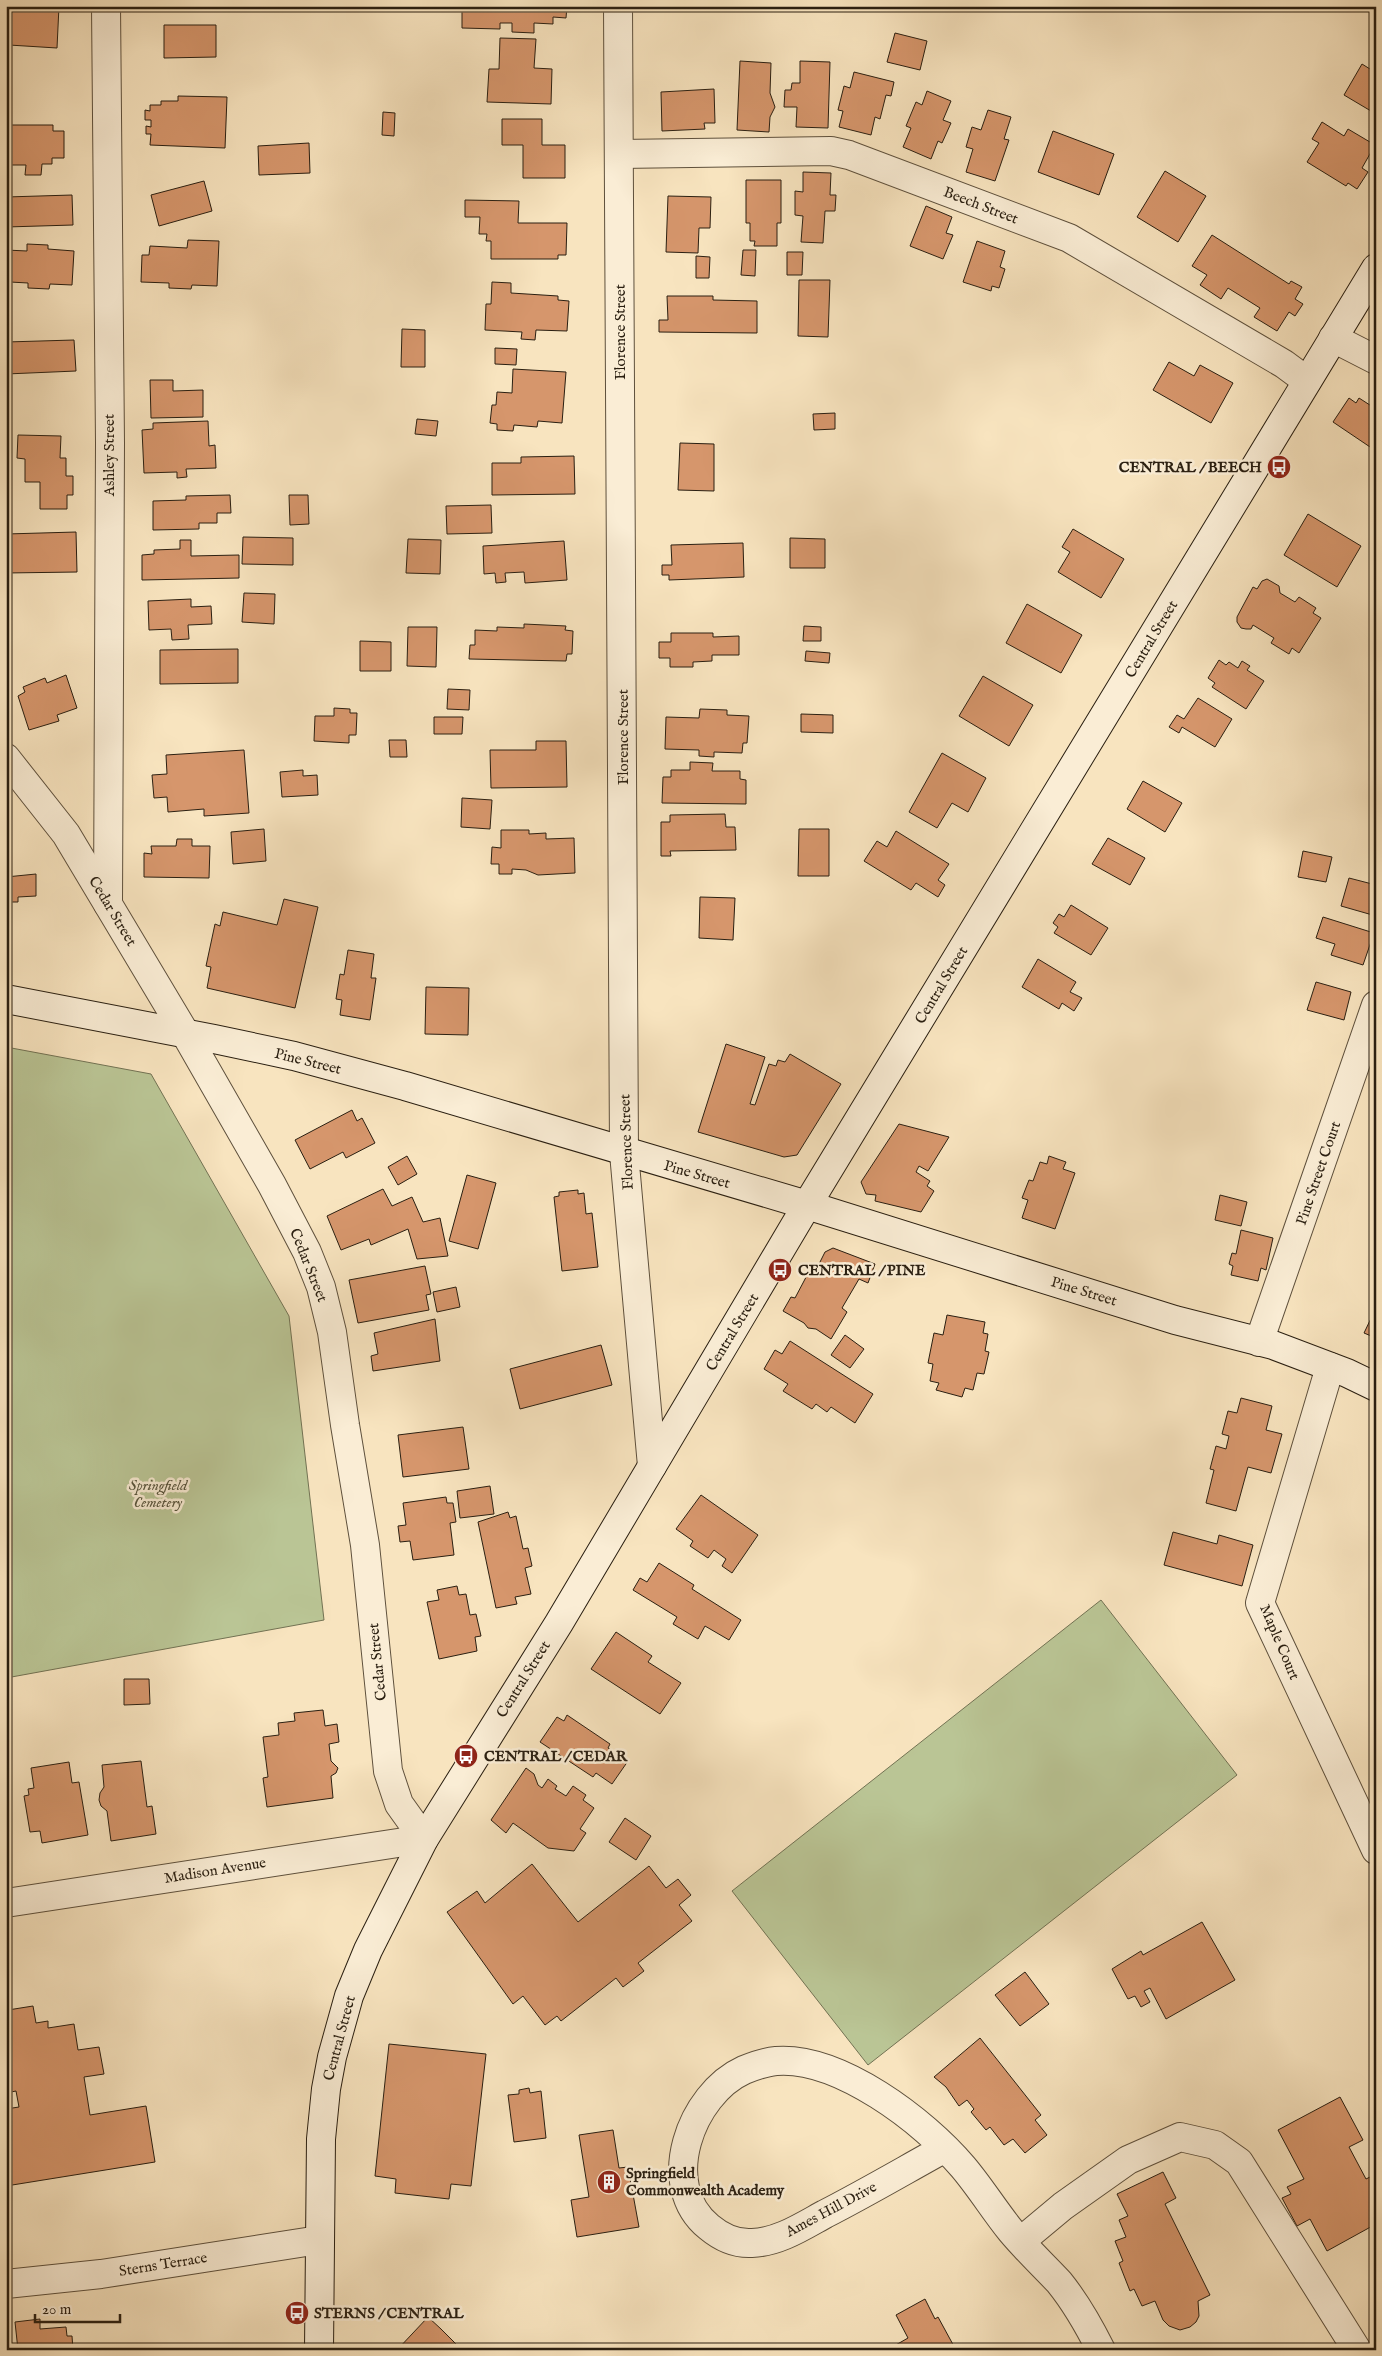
<svg xmlns="http://www.w3.org/2000/svg" width="1382" height="2356" font-family="'IM FELL English',serif">
	<rect width="100%" height="100%" fill="#f8e4bf"/>
	<filter id="stains"><feTurbulence type="fractalNoise" baseFrequency=".004" numOctaves="4"/><feColorMatrix values="0 0 0 0 .2 0 0 0 0 .09 0 0 0 0 .02 0 0 0 .5 -.17"/></filter>
	<radialGradient id="worn" r=".72"><stop offset=".6" stop-color="#630" stop-opacity="0"/><stop offset="1" stop-color="#630" stop-opacity=".3"/></radialGradient>
	<g fill="#bac595" stroke="#727253">
		<path d="M6,1047L151,1074L289,1316L324,1620L6,1678Z"/>
		<path d="M1101,1600L1237,1775L868,2065L732,1891Z"/>
	</g>
	<g fill="#d6966c" stroke="#2a1f11">
		<path d="M11,6H59L57,48L9,45Z"/>
		<rect x="193" y="6" width="23" height="2"/>
		<path d="M462,6H567L566,18L553,17V24L534,23V33L512,32V23H500V29L462,28Z"/>
		<path d="M164,25H216V57L164,58Z"/>
		<path d="M895,33L927,41L920,70L887,62Z"/>
		<path d="M500,38L536,39L534,68L552,69L551,104L487,102L489,69H499Z"/>
		<path d="M1376,60V114L1344,95L1362,64L1370,69Z"/>
		<path d="M740,61L771,63L770,93L775,107L770,117L769,132L737,130Z"/>
		<path d="M800,61L830,62L828,128L796,127L797,107H784L785,90H791L792,83H800Z"/>
		<path d="M854,72L894,82L891,96L886,95L880,119L875,117L871,135L839,127L843,111L838,110L844,86L850,88Z"/>
		<path d="M714,89L715,123H704L705,129L662,131L661,92Z"/>
		<path d="M927,91L951,101L943,120L951,123L942,143L938,141L931,159L903,147L911,128L906,126L916,102L922,105Z"/>
		<path d="M178,96L227,97L225,148L150,145L151,134H146V126L151,127V120H145V110L150,111V105H161V101H178Z"/>
		<path d="M988,110L1011,117L1004,139L1009,140L995,181L966,172L973,149L966,147L972,127L981,130Z"/>
		<path d="M383,112L395,113L394,136L382,135Z"/>
		<path d="M6,119L8,125H53V131H64V158H52V164H42L41,175H25L26,165H6Z"/>
		<path d="M502,119H542V145H565V178H523V145H502Z"/>
		<path d="M1322,122L1344,136L1348,129L1375,145L1362,168L1368,172L1357,189L1348,183L1346,186L1307,162L1319,143L1312,139Z"/>
		<path d="M1053,131L1114,154L1099,195L1038,172Z"/>
		<path d="M309,143L310,173L259,175L258,146Z"/>
		<path d="M1165,171L1206,196L1178,242L1137,217Z"/>
		<path d="M803,172L831,173L830,195H836L835,211H825L823,243L801,242L803,216L795,215V191L803,192Z"/>
		<path d="M746,180H781V223H777V246H754L755,241H750V223H746Z"/>
		<path d="M204,181L212,211L159,226L151,195Z"/>
		<path d="M72,195L73,225L6,227V197Z"/>
		<path d="M668,196L711,197L710,228H699L698,253L666,252Z"/>
		<path d="M465,200L519,201L518,223H567L566,255H558V259H491V241H486L487,234H479L480,217H465Z"/>
		<path d="M926,206L952,217L946,233L953,235L943,259L910,246Z"/>
		<path d="M1212,235L1289,284L1291,281L1302,287L1295,299L1303,304L1295,316L1289,312L1277,331L1254,317L1260,308L1228,288L1221,299L1200,285L1207,275L1192,266Z"/>
		<path d="M188,240L219,241L217,286L192,285L191,289L169,288V283L141,282L142,255H149L150,246L187,248Z"/>
		<path d="M977,241L1005,251L1000,267L1005,269L999,288L992,286L991,291L963,282Z"/>
		<path d="M27,244L48,245V249L74,251L72,285L50,284L49,289L28,288V283L10,282L11,276H6V250L27,251Z"/>
		<path d="M743,250H756L755,276L741,275Z"/>
		<path d="M787,252H803L802,275H787Z"/>
		<path d="M696,256L710,257L709,278H696Z"/>
		<path d="M799,280H830L828,337L798,336Z"/>
		<path d="M492,282L511,283V293L558,296V300L569,301L567,331L536,330L535,340L521,339L522,332L485,330L486,304H491Z"/>
		<path d="M667,296H713V300L757,301V333L659,332V320H668Z"/>
		<path d="M402,329L425,330V367H401Z"/>
		<path d="M74,340L76,371L6,374V342Z"/>
		<path d="M495,348L517,349L516,365L495,364Z"/>
		<path d="M1169,362L1194,376L1200,365L1233,383L1211,423L1153,390Z"/>
		<path d="M513,369L566,372L562,423L538,421L537,427L514,425L513,431L497,430V424L490,423L492,405H496L497,392L512,393Z"/>
		<path d="M150,380H173V391L203,390V417L151,418Z"/>
		<path d="M1349,398L1356,403L1359,398L1376,409V451L1333,422Z"/>
		<path d="M835,413V429L814,430L813,414Z"/>
		<path d="M417,419L438,421L436,436L415,434Z"/>
		<path d="M208,421L209,446L215,445L216,468L186,469L187,477L177,478V472L144,473L142,430L153,429V423Z"/>
		<path d="M18,435L61,436L60,458H66V476H73V495H67V509H40V482H25V459L17,458Z"/>
		<path d="M680,443L714,444V491L678,490Z"/>
		<path d="M574,456L575,494L492,495V463H521V457Z"/>
		<path d="M230,495L231,513H217V523H199V529L153,530V501L186,500V496Z"/>
		<path d="M289,495H308L309,524L290,525Z"/>
		<path d="M491,505L492,533L447,534L446,506Z"/>
		<path d="M1308,514L1361,546L1337,587L1284,555Z"/>
		<path d="M1073,529L1124,559L1101,598L1058,572L1070,552L1062,547Z"/>
		<path d="M76,532L77,572L6,573V534Z"/>
		<path d="M243,537L293,538V565L242,564Z"/>
		<path d="M790,538L825,539V568H790Z"/>
		<path d="M408,539L441,540L440,574L406,573Z"/>
		<path d="M180,540H191V556L239,555V578L142,580V555L154,554V550L180,549Z"/>
		<path d="M564,541L567,580L525,583L524,572L505,573L506,582L496,583L495,573L484,574L483,546Z"/>
		<path d="M743,543L744,577L669,580V575H662V565H672L671,545Z"/>
		<path d="M1267,579L1279,586L1280,593L1295,602L1299,597L1316,608L1313,613L1321,618L1299,653L1292,648L1289,654L1271,643L1274,638L1253,625L1251,629H1246L1241,628L1237,622V617L1253,587L1257,589L1262,581Z"/>
		<path d="M244,593L275,594L274,624L242,622Z"/>
		<path d="M191,599V607L211,606L212,624L188,625L189,639L172,640L171,629L149,630L148,601Z"/>
		<path d="M1027,604L1082,635L1061,673L1006,643Z"/>
		<path d="M524,624L566,626L565,630L573,631L572,654H567L566,661L469,659L470,645H475V630L497,631V627L524,628Z"/>
		<path d="M804,626L821,627V641H803Z"/>
		<path d="M408,627H437L436,667L407,666Z"/>
		<path d="M671,633H713V637L739,636V655H712V661L693,662V667H670V658H659V642H671Z"/>
		<path d="M360,641L391,642V671H360Z"/>
		<path d="M238,649V683L160,684V650Z"/>
		<path d="M806,651L830,653L829,663L805,661Z"/>
		<path d="M1219,660L1226,665L1229,662L1238,668L1242,661L1250,666L1247,670L1264,681L1246,709L1212,687L1215,683L1208,678Z"/>
		<path d="M66,675L77,708L57,715L59,721L29,730L18,696L25,692L23,687L45,678L47,683Z"/>
		<path d="M983,676L1033,705L1009,746L959,716Z"/>
		<path d="M448,689L470,690L469,710L447,709Z"/>
		<path d="M1198,698L1232,719L1215,747L1182,727L1179,733L1169,727L1177,715L1184,719Z"/>
		<path d="M334,708L350,709V713H357L356,735H349V743L314,741L315,716H334Z"/>
		<path d="M700,709L727,710V715L749,716L747,743H743L742,753L714,752V757L699,756V750L665,749L666,717L699,718Z"/>
		<path d="M801,714L833,715V733L801,732Z"/>
		<path d="M434,717H463L462,734H434Z"/>
		<path d="M389,740H406L407,757H390Z"/>
		<path d="M536,741H566L567,787L491,788L490,750H536Z"/>
		<path d="M244,750L249,813L204,816V809L168,812L167,797L154,798L152,775L167,774L166,755Z"/>
		<path d="M942,753L986,778L968,812L952,803L937,828L909,812Z"/>
		<path d="M690,762L713,763L712,771H740V779L746,780V804L662,803L663,777H671V770H690Z"/>
		<path d="M303,770V776L317,775L318,795L282,797L280,772Z"/>
		<path d="M1143,781L1182,803L1165,832L1127,809Z"/>
		<path d="M462,798L492,800L490,829L461,827Z"/>
		<path d="M725,814L726,827H735L736,850L670,851L671,856H661V822H670V815Z"/>
		<path d="M264,829L266,861L233,864L231,832Z"/>
		<path d="M799,829H829V876H798Z"/>
		<path d="M501,830H529V834L546,833V839L574,838L575,873L538,875L526,870L512,869V874H499V864H491L492,847L501,848Z"/>
		<path d="M896,831L949,864L938,880L945,885L938,897L916,883L911,890L864,861L877,841L887,847Z"/>
		<path d="M1108,838L1145,858L1130,885L1092,864Z"/>
		<path d="M177,839H192V846H210L209,878L144,877V853L152,854L151,846H176Z"/>
		<path d="M1303,851L1332,857L1326,882L1298,877Z"/>
		<path d="M36,874V896L18,897V902H6V877Z"/>
		<path d="M1349,878L1376,885V916L1341,906Z"/>
		<path d="M700,897L735,898L733,940L699,938Z"/>
		<path d="M284,899L318,907L295,1008L207,988L211,967L206,966L215,924L220,926L223,912L277,925Z"/>
		<path d="M1071,905L1108,928L1091,955L1054,933L1058,927L1053,923L1059,914L1064,917Z"/>
		<path d="M1323,917L1374,933L1363,965L1331,955L1335,944L1316,938Z"/>
		<path d="M348,950L374,954L371,978H376L370,1020L340,1015L342,1000L336,999L340,974L344,975Z"/>
		<path d="M1038,959L1076,982L1070,992L1082,998L1074,1011L1062,1003L1059,1009L1022,987Z"/>
		<path d="M1316,982L1351,992L1344,1020L1307,1010Z"/>
		<path d="M426,987L469,988L468,1035L425,1034Z"/>
		<path d="M726,1044L765,1057L750,1104L755,1105L769,1064L776,1066L778,1060L785,1062L790,1054L841,1084L797,1155L784,1157L698,1132Z"/>
		<path d="M352,1110L357,1121L362,1118L375,1143L346,1158L343,1152L310,1169L295,1140Z"/>
		<path d="M899,1124L949,1137L928,1171L919,1166L916,1172L930,1181L927,1186L934,1191L921,1212L875,1201L876,1195L866,1194L861,1182Z"/>
		<path d="M407,1156L417,1174L398,1185L388,1167Z"/>
		<path d="M1049,1156L1066,1162L1063,1169L1075,1173L1055,1229L1022,1218L1028,1200L1022,1198L1029,1180L1033,1181L1040,1162L1047,1164Z"/>
		<path d="M467,1175L496,1183L478,1249L449,1241Z"/>
		<path d="M383,1189L392,1206L412,1197L423,1222L440,1218L448,1256L417,1259L408,1229L371,1245L369,1239L341,1250L327,1216Z"/>
		<path d="M578,1190V1194L584,1193L586,1214L592,1213L598,1267L562,1271L554,1197L559,1196V1192Z"/>
		<path d="M1220,1195L1247,1202L1241,1226L1215,1220Z"/>
		<path d="M1241,1230L1273,1238L1266,1270L1261,1268L1258,1281L1231,1275L1233,1266L1229,1264L1232,1253L1236,1254Z"/>
		<path d="M833,1248L875,1264L868,1283L859,1279L842,1308L847,1312L831,1339L816,1329L808,1328L804,1323L783,1311L791,1297L795,1298L813,1264L818,1266L825,1252Z"/>
		<path d="M425,1266L431,1294L426,1295L429,1310L358,1323L349,1280Z"/>
		<path d="M456,1287L460,1307L437,1312L433,1292Z"/>
		<path d="M1376,1308V1338L1364,1333Z"/>
		<path d="M947,1315L985,1322L983,1333L988,1334L985,1351L989,1352L984,1374L977,1373L973,1390L965,1388L962,1397L936,1390L939,1383L930,1381L933,1364L928,1363L934,1333L943,1335Z"/>
		<path d="M435,1319L440,1361L373,1371L371,1356L378,1354L374,1333Z"/>
		<path d="M845,1335L864,1349L850,1368L831,1355Z"/>
		<path d="M790,1341L873,1394L855,1423L831,1407L827,1412L816,1404L812,1409L783,1391L788,1384L764,1369L775,1350L782,1354Z"/>
		<path d="M601,1345L612,1385L520,1409L510,1369Z"/>
		<path d="M1241,1398L1272,1406L1266,1430L1282,1434L1271,1473L1248,1467L1236,1511L1206,1503L1214,1470L1210,1469L1216,1446L1226,1449L1229,1436L1222,1434L1228,1411L1237,1413Z"/>
		<path d="M463,1427L469,1469L403,1477L398,1435Z"/>
		<path d="M490,1486L494,1514L460,1518L457,1491Z"/>
		<path d="M701,1495L758,1535L732,1573L722,1566L726,1559L714,1550L708,1558L690,1546L693,1541L676,1529Z"/>
		<path d="M446,1497L447,1503H453L456,1522L450,1523L454,1555L413,1560L410,1541L400,1542L398,1526L406,1525L403,1503Z"/>
		<path d="M508,1512L510,1518L516,1516L523,1549L528,1548L532,1566L525,1568L531,1594L515,1597L517,1604L496,1608L478,1522Z"/>
		<path d="M1173,1532L1217,1544L1219,1535L1253,1545L1242,1586L1164,1565Z"/>
		<path d="M659,1563L694,1585L692,1589L741,1620L729,1640L705,1626L698,1639L673,1624L677,1617L633,1590L640,1578L647,1582Z"/>
		<path d="M457,1586L459,1595L466,1594L470,1615L476,1614L481,1636L475,1637L477,1651L439,1659L427,1602L439,1600L437,1590Z"/>
		<path d="M616,1632L652,1656L648,1662L681,1683L660,1714L591,1669Z"/>
		<path d="M124,1679H149L150,1704L124,1705Z"/>
		<path d="M323,1710L325,1726L337,1724L339,1742L329,1744L331,1761L338,1768L336,1773L331,1776L333,1798L267,1807L263,1778L268,1777L263,1737L279,1735L278,1723L295,1721L294,1713Z"/>
		<path d="M567,1715L610,1744L608,1748L628,1761L612,1784L596,1773L593,1777L540,1742L557,1717L564,1721Z"/>
		<path d="M141,1761L147,1807L152,1806L156,1834L111,1841L107,1811L101,1806L99,1800L100,1793L104,1787L102,1765Z"/>
		<path d="M69,1762L72,1783L79,1782L88,1835L42,1843L40,1831L30,1832L24,1796L29,1795L28,1789L34,1788L31,1768Z"/>
		<path d="M526,1768L534,1774L538,1785L542,1788L548,1779L557,1786L555,1789L566,1796L573,1786L586,1795L583,1800L594,1808L580,1829L586,1833L574,1851L548,1848L513,1823L506,1833L491,1820Z"/>
		<path d="M625,1818L651,1836L636,1860L609,1842Z"/>
		<path d="M532,1864L578,1922L649,1866L666,1888L678,1879L691,1895L679,1905L692,1921L638,1963L644,1971L623,1987L616,1978L561,2021L557,2016L545,2025L523,1996L513,2004L447,1912L477,1891L485,1903Z"/>
		<path d="M1202,1922L1235,1980L1166,2019L1150,1988L1144,1991L1150,2002L1141,2007L1135,1996L1128,1999L1112,1969L1141,1951L1143,1955Z"/>
		<path d="M1025,1972L1049,2004L1020,2026L995,1995Z"/>
		<path d="M33,2006L36,2023L48,2021V2028L74,2024L78,2050L99,2047L104,2074L84,2077L90,2115L146,2106L155,2162L6,2186V2109L19,2107L16,2091L6,2093V2029L11,2028L8,2010Z"/>
		<path d="M980,2038L1041,2115L1035,2120L1047,2135L1025,2153L1013,2139L1004,2145L990,2127L986,2130L971,2112L974,2109L967,2100L959,2106L946,2087L934,2077Z"/>
		<path d="M389,2044L486,2054L471,2186L451,2184L449,2199L395,2193L396,2179L375,2176Z"/>
		<path d="M529,2088L530,2093L541,2091L546,2138L514,2142L508,2095L519,2094V2090Z"/>
		<path d="M1340,2097L1363,2140L1349,2147L1366,2179L1376,2174V2224L1327,2251L1310,2219L1297,2226L1282,2198L1291,2194L1287,2187L1304,2179L1278,2130Z"/>
		<path d="M613,2130L619,2168L628,2167L639,2227L577,2237L571,2200L589,2197L579,2135Z"/>
		<path d="M1163,2172L1176,2198L1165,2204L1210,2295L1198,2301L1199,2316L1196,2322L1190,2327L1180,2330L1169,2326L1163,2320L1155,2301L1142,2306L1134,2289L1130,2291L1119,2263L1123,2261L1115,2241L1126,2237L1119,2220L1128,2216L1117,2194Z"/>
		<path d="M925,2299L935,2319L938,2317L956,2350H887L908,2338L896,2315Z"/>
		<path d="M428,2317L441,2329L462,2350H397Z"/>
		<path d="M40,2319V2329L66,2327L67,2336H72L73,2350H18L15,2322Z"/>
	</g>
	<g fill="none" stroke-linecap="round" stroke-linejoin="round">
		<g stroke="#5e503c" stroke-width="30">
			<g id="minor">
				<path d="M106,6L110,443L108,904"/>
				<path d="M618,6L624,1153L652,1466"/>
				<path d="M619,154L831,151L849,155L1069,238L1284,364L1307,381"/>
				<path d="M1333,338L1376,360"/>
				<path d="M6,758L66,834L185,1033L272,1185L307,1252L321,1287L332,1332L345,1425L365,1545L388,1771L399,1804L424,1839L6,1903"/>
				<path d="M1259,1342L1376,1005"/>
				<path d="M1330,1367L1260,1603L1376,1850"/>
				<path d="M945,2148C905,2170 866,2193 825,2214C803,2226 779,2242 752,2243C736,2244 721,2237 709,2227C657,2185 691,2094 744,2070C754,2066 765,2062 776,2061C839,2056 924,2121 963,2167C980,2187 994,2210 1011,2231C1026,2249 1043,2265 1059,2282C1076,2303 1089,2326 1101,2350"/>
				<path d="M1021,2241L1063,2206L1128,2160L1180,2137L1215,2145L1239,2162L1357,2350"/>
				<path d="M6,2284L101,2274L319,2240"/>
			</g>
		</g>
		<g stroke="#2a1f11" stroke-width="30">
			<g id="secondary">
				<path d="M6,999L214,1039L294,1056L405,1086L807,1205L1175,1320L1273,1345L1347,1373L1376,1387"/>
				<path d="M319,2350L321,2139L326,2089L332,2057L349,1996L368,1950L424,1839L559,1623L807,1205L1376,268"/>
			</g>
		</g>
		<use href="#minor" stroke="#faedd5" stroke-width="28"/>
		<use href="#secondary" stroke="#faedd5" stroke-width="28"/>
	</g>
	<defs>
		<g id="bus-disc" transform="scale(1.25)"><circle r="9.5" fill="#8f2418" stroke="#faedd5"/><path d="M-5-6H5V4H4V6H2V4H-2V6H-4V4H-5ZM-3.5-4V0h7V-4ZM-3.5 1.2v1.5H-2V1.2ZM2 1.2v1.5H3.5V1.2Z" fill="#fff"/></g>
		<g id="building-disc" transform="scale(1.25)"><circle r="9.5" fill="#8f2418" stroke="#faedd5"/><path d="M-4-6H4V6H1V3H-1V6H-4ZM-2.5-4.3h1.7v1.8h-1.7ZM.8-4.3h1.7v1.8H.8ZM-2.5-1h1.7V.8h-1.7ZM.8-1h1.7V.8H.8Z" fill="#fff"/></g>
	</defs>
	<g fill-rule="evenodd">
		<use href="#bus-disc" x="1279" y="467"/>
		<use href="#bus-disc" x="780" y="1270"/>
		<use href="#bus-disc" x="466" y="1756"/>
		<use href="#building-disc" x="609" y="2182"/>
		<use href="#bus-disc" x="297" y="2313"/>
	</g>
	<g text-anchor="middle" stroke-width="5" stroke-linejoin="round" paint-order="stroke">
		<g font-size="15" fill="#2a1f11" stroke="#faedd5">
			<text transform="translate(981 205) rotate(21)" y="5">Beech Street</text>
			<text transform="translate(620 332) rotate(-90)" y="5">Florence Street</text>
			<text transform="translate(109 455) rotate(-90)" y="5">Ashley Street</text>
			<text transform="translate(1151 639) rotate(-59)" y="5">Central Street</text>
			<text transform="translate(623 737) rotate(-90)" y="5">Florence Street</text>
			<text transform="translate(113 911) rotate(59)" y="5">Cedar Street</text>
			<text transform="translate(941 985) rotate(-59)" y="5">Central Street</text>
			<text transform="translate(308 1061) rotate(14)" y="5">Pine Street</text>
			<text transform="translate(626 1142) rotate(-92)" y="5">Florence Street</text>
			<text transform="translate(1318 1173) rotate(-71)" y="5">Pine Street Court</text>
			<text transform="translate(697 1174) rotate(16)" y="5">Pine Street</text>
			<text transform="translate(309 1265) rotate(68)" y="5">Cedar Street</text>
			<text transform="translate(1084 1291) rotate(17)" y="5">Pine Street</text>
			<text transform="translate(732 1332) rotate(-59)" y="5">Central Street</text>
			<text transform="translate(1280 1642) rotate(67)" y="5">Maple Court</text>
			<text transform="translate(377 1662) rotate(-96)" y="5">Cedar Street</text>
			<text transform="translate(523 1679) rotate(-58)" y="5">Central Street</text>
			<text transform="translate(215 1870) rotate(-9)" y="5">Madison Avenue</text>
			<text transform="translate(339 2038) rotate(-75)" y="5">Central Street</text>
			<text transform="translate(831 2209) rotate(-28)" y="5">Ames Hill Drive</text>
			<text transform="translate(163 2264) rotate(-9)" y="5">Sterns Terrace</text>
		</g>
		<g font-size="15" font-weight="bold" fill="#2a1f11" stroke="#faedd5" text-anchor="start">
			<text x="1262" y="472" text-anchor="end">CENTRAL / BEECH</text>
			<text x="798" y="1275">CENTRAL / PINE</text>
			<text x="484" y="1761">CENTRAL / CEDAR</text>
			<text x="626" y="2178">Springfield<tspan x="626" dy="17">Commonwealth Academy</tspan></text>
			<text x="314" y="2318">STERNS / CENTRAL</text>
		</g>
		<g font-size="15" font-style="italic" fill="#555139" stroke="#faedd5">
			<text x="158" y="1490">Springfield<tspan x="158" dy="17">Cemetery</tspan></text>
		</g>
	</g>
	<rect width="1382" height="2356" fill="none" stroke="#f8e4bf" stroke-width="25"/>
	<rect x="8" y="8" width="1367" height="2341" fill="none" stroke="#2a1f11" stroke-width="2.5"/>
	<rect x="12" y="12" width="1357" height="2331" fill="none" stroke="#2a1f11"/>
	<path d="M35 2314v8h85v-8" fill="none" stroke="#2a1f11" stroke-width="2.5"/>
	<text x="42" y="2314" font-size="15" fill="#2a1f11" stroke="#faedd5" stroke-width="4" paint-order="stroke">20 m</text>
	<rect width="100%" height="100%" filter="url(#stains)"/>
	<rect width="100%" height="100%" fill="url(#worn)"/>
</svg>
